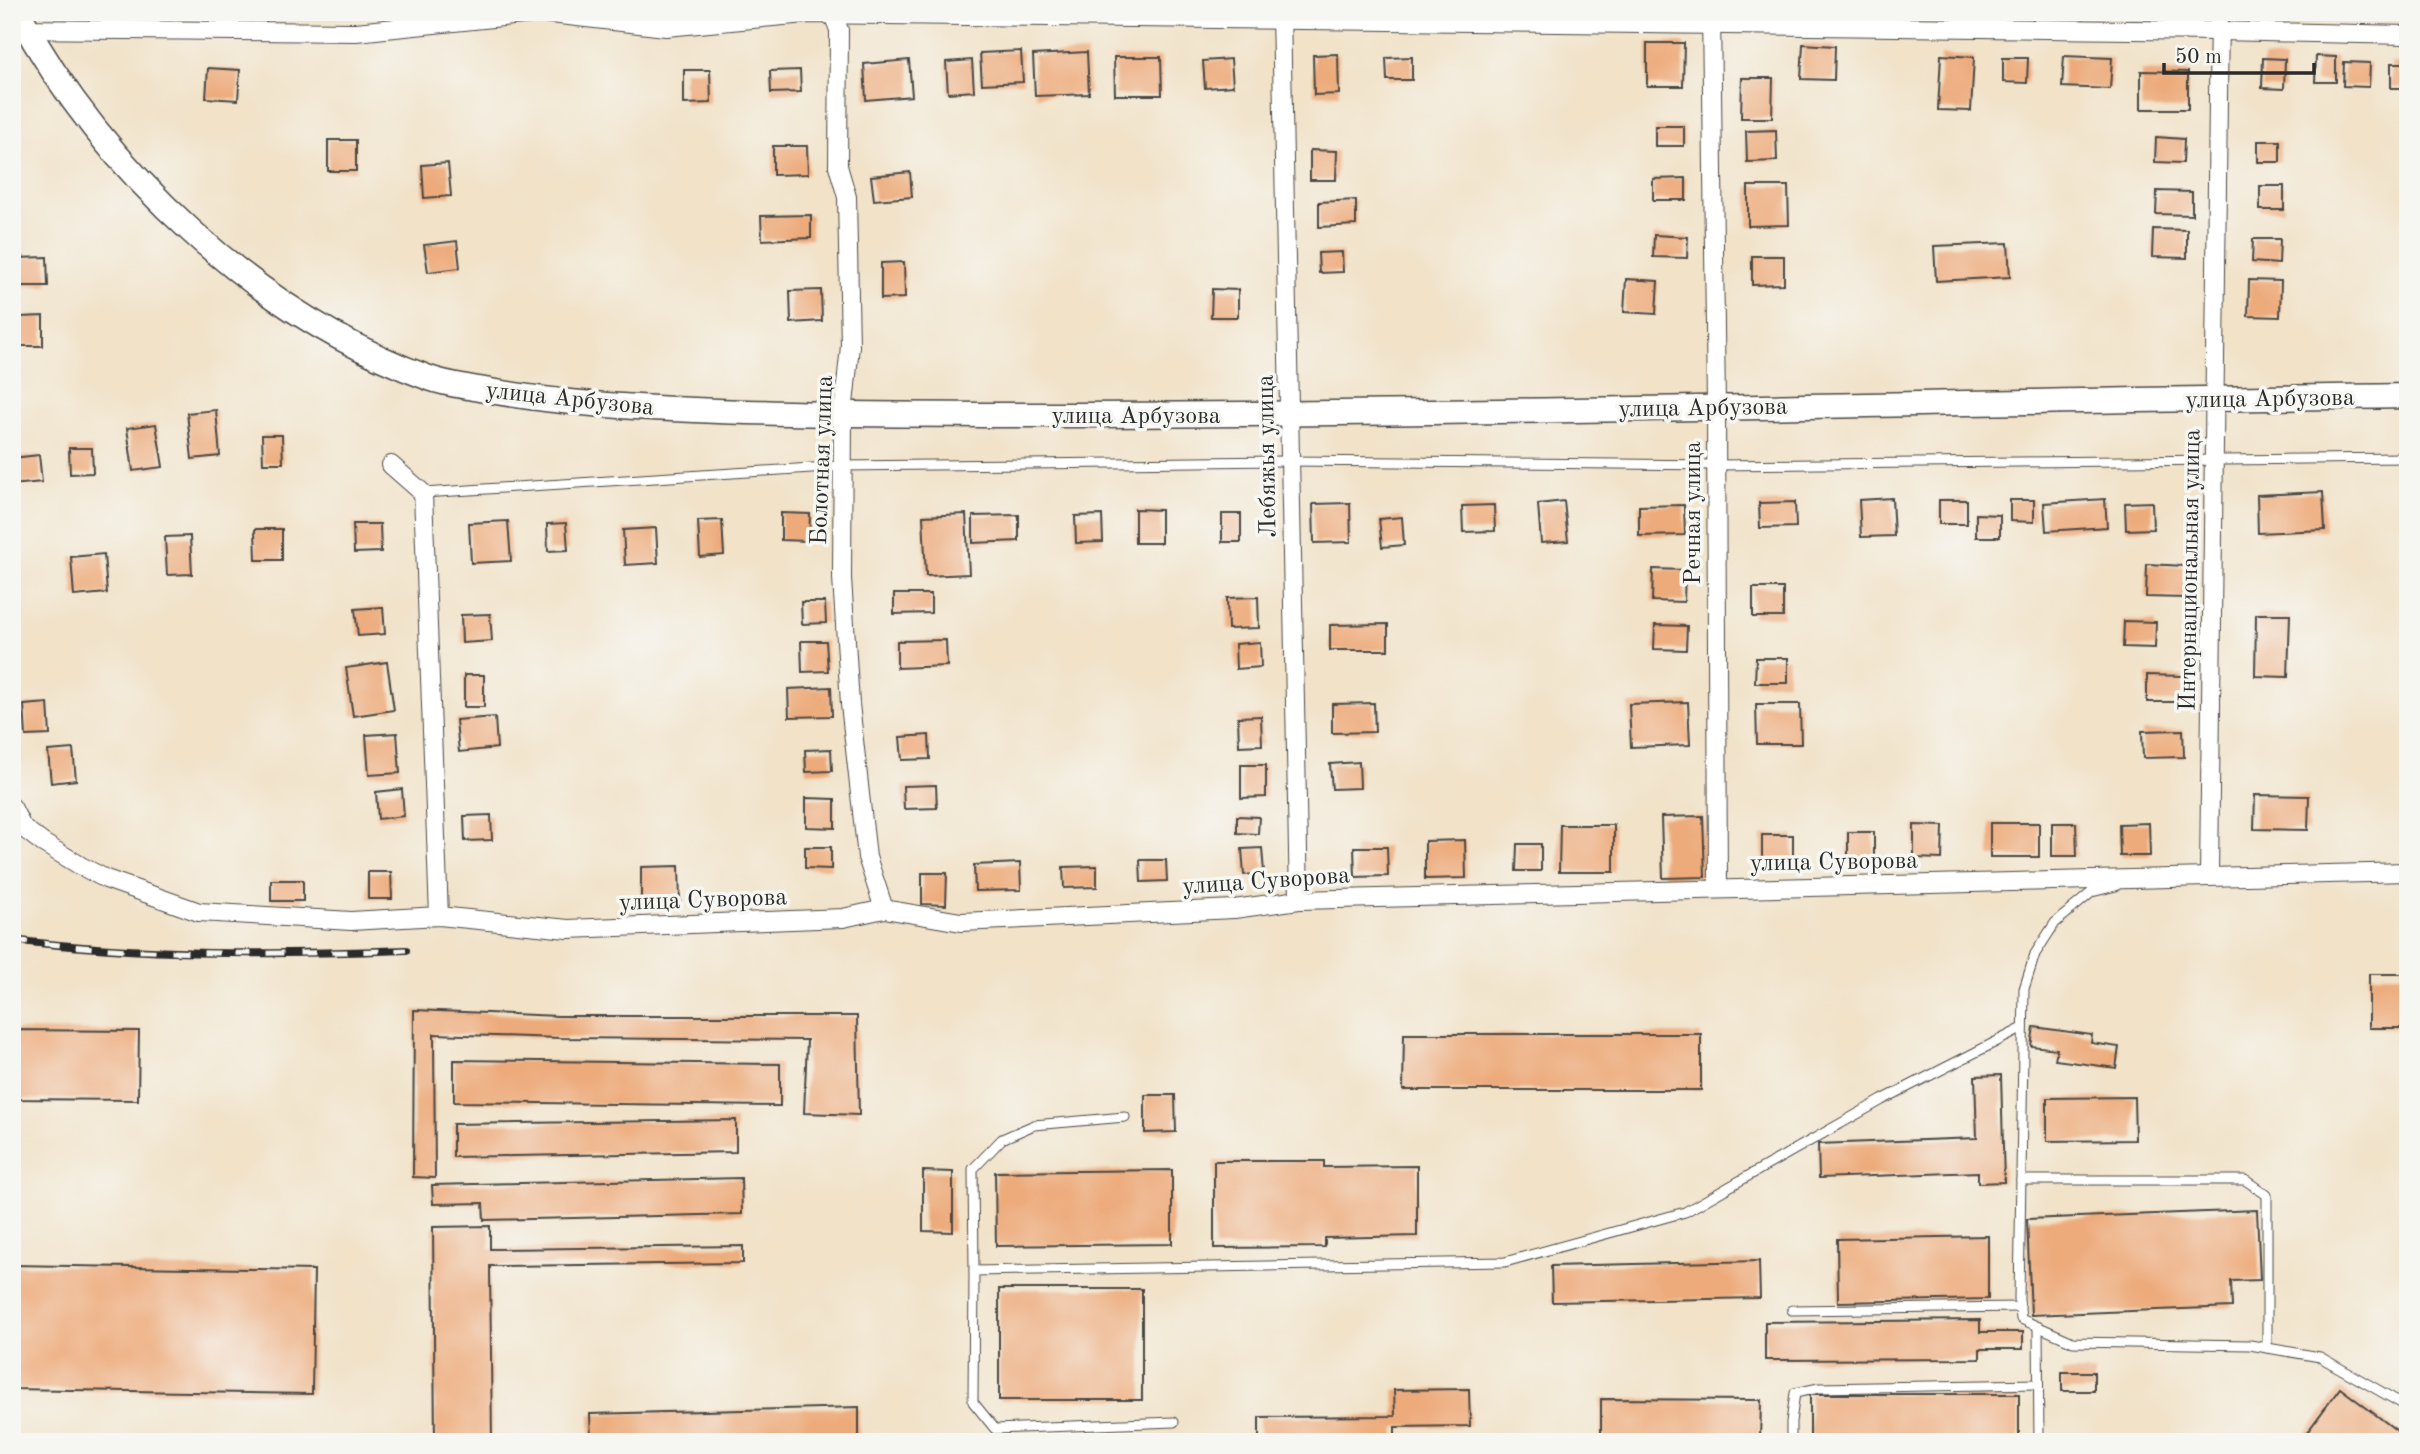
<svg xmlns="http://www.w3.org/2000/svg" width="2420" height="1454" font-family="'Old Standard TT',serif">
	<rect width="100%" height="100%" fill="#f6f6f2"/>
	<filter id="ink" filterUnits="userSpaceOnUse"><feTurbulence type="fractalNoise" baseFrequency=".0143" numOctaves="2"/><feDisplacementMap in="SourceGraphic" scale="14" xChannelSelector="R" yChannelSelector="G"/><feConvolveMatrix kernelMatrix="1 2 1 2 8 2 1 2 1" color-interpolation-filters="sRGB"/></filter>
	<filter id="wash" filterUnits="userSpaceOnUse"><feTurbulence type="fractalNoise" baseFrequency=".00686" numOctaves="4" result="noise"/><feDisplacementMap in="SourceGraphic" scale="28" xChannelSelector="R" yChannelSelector="G"/><feGaussianBlur stdDeviation="1.57" result="paint"/><feColorMatrix in="noise" values="0 0 0 0 0 0 0 0 0 0 0 0 0 0 0 0 0 1.4 0 .05"/><feComposite in="paint" operator="in"/></filter>
	<g filter="url(#wash)">
		<rect width="100%" height="100%" fill="#f1e2c8"/>
		<g id="blocks">
			<g fill="#edab7b">
				<path d="M1647,43H1684L1683,86H1647Z"/>
				<path d="M1803,44L1835,46L1834,80L1801,79Z"/>
				<path d="M1021,51L1023,82L982,84L980,53Z"/>
				<path d="M1087,52L1089,94L1035,96L1033,55Z"/>
				<path d="M1338,54L1339,94L1314,95L1313,55Z"/>
				<path d="M1941,55L1974,57L1971,111L1938,110Z"/>
				<path d="M2064,56L2112,58L2110,89L2062,87Z"/>
				<path d="M2316,56L2336,57V82H2315Z"/>
				<path d="M1114,57H1161L1162,95H1115Z"/>
				<path d="M1412,57V80H1387L1386,58Z"/>
				<path d="M2003,58H2028L2027,83L2003,82Z"/>
				<path d="M2263,58L2285,59L2284,89L2262,88Z"/>
				<path d="M1231,59L1233,86L1205,88L1203,61Z"/>
				<path d="M909,60L912,96L866,100L864,64Z"/>
				<path d="M972,60L974,91L948,93L946,62Z"/>
				<path d="M2344,62L2370,63L2369,87L2343,86Z"/>
				<rect x="2391" y="63" width="17" height="25"/>
				<path d="M208,68L240,70L238,100L206,98Z"/>
				<path d="M684,70H710L711,103L684,104Z"/>
				<path d="M800,70L801,92L771,93L770,71Z"/>
				<path d="M2141,71L2188,72V109H2141Z"/>
				<path d="M1742,78H1773L1772,118H1741Z"/>
				<rect x="1655" y="126" width="29" height="20"/>
				<path d="M1776,130L1777,161L1747,162L1746,131Z"/>
				<path d="M2156,137L2184,139L2183,163L2155,162Z"/>
				<rect x="328" y="140" width="28" height="31"/>
				<rect x="2258" y="141" width="22" height="21"/>
				<path d="M773,146H807L808,174L773,175Z"/>
				<path d="M1310,150L1337,151L1336,180H1310Z"/>
				<path d="M448,163L451,196L424,198L422,165Z"/>
				<path d="M910,172L912,197L874,200L871,176Z"/>
				<path d="M1686,178V200H1653V179Z"/>
				<path d="M1748,186H1788L1789,225L1748,226Z"/>
				<rect x="2260" y="186" width="24" height="24"/>
				<path d="M2157,191L2192,192V215L2156,214Z"/>
				<path d="M1356,200V225L1319,227V202Z"/>
				<path d="M811,215V238L762,240L761,216Z"/>
				<path d="M2153,229L2187,230V258L2152,257Z"/>
				<path d="M1654,235L1688,237L1687,258L1653,257Z"/>
				<path d="M2253,239H2280L2279,264L2252,262Z"/>
				<path d="M457,241L460,268L428,272L424,245Z"/>
				<path d="M2008,243L2010,277L1936,281L1934,246Z"/>
				<path d="M1342,252L1343,272L1319,273L1318,253Z"/>
				<path d="M1752,256H1784V284L1752,285Z"/>
				<path d="M47,257L48,286H18L17,258Z"/>
				<path d="M904,262L905,298L881,299V263Z"/>
				<path d="M1626,279L1658,281L1656,314L1624,312Z"/>
				<path d="M2249,280L2281,281L2280,317L2248,316Z"/>
				<path d="M1212,289L1238,290V317H1211Z"/>
				<path d="M821,290L822,321L791,323L790,291Z"/>
				<path d="M43,316V346H21L20,317Z"/>
				<path d="M216,410L220,456L192,459L187,413Z"/>
				<path d="M156,424L163,467L133,471L127,428Z"/>
				<path d="M262,435H282L283,463H263Z"/>
				<path d="M69,448H92L93,473L70,474Z"/>
				<path d="M39,455L42,482L12,485V458Z"/>
				<path d="M2323,492L2325,530L2258,533L2257,495Z"/>
				<path d="M1892,498L1894,536L1861,537L1859,500Z"/>
				<path d="M2105,499L2107,527L2046,531L2044,503Z"/>
				<rect x="1939" y="500" width="28" height="24"/>
				<path d="M2010,500H2034V522L2010,521Z"/>
				<path d="M1564,501L1568,541L1541,543L1538,504Z"/>
				<path d="M1795,502L1796,527L1760,528L1759,503Z"/>
				<path d="M2152,502L2153,529L2126,530L2125,503Z"/>
				<path d="M1350,503L1351,542L1314,543L1313,504Z"/>
				<path d="M1494,505L1495,531L1463,532L1462,506Z"/>
				<path d="M1684,505L1685,535L1639,536V506Z"/>
				<path d="M1135,509L1161,510V543H1135Z"/>
				<path d="M781,513L810,514L809,541L781,540Z"/>
				<path d="M966,514L969,574L926,576L923,516Z"/>
				<rect x="1222" y="514" width="19" height="28"/>
				<path d="M1976,514L2000,515V537H1976Z"/>
				<path d="M1019,515V541L973,543V516Z"/>
				<path d="M1102,515L1103,542L1076,543L1075,516Z"/>
				<path d="M1402,517L1404,545L1382,547L1379,519Z"/>
				<path d="M722,520L724,555L700,557L698,521Z"/>
				<path d="M508,521L511,561L471,563L469,523Z"/>
				<path d="M566,523L568,550L548,551L547,524Z"/>
				<path d="M353,524H380L381,552L354,553Z"/>
				<path d="M656,528L658,563L625,565L623,530Z"/>
				<path d="M255,529H282V560H256Z"/>
				<path d="M190,536L192,574L167,575L165,537Z"/>
				<path d="M104,554L107,593L74,596L71,557Z"/>
				<path d="M2147,564L2186,566L2185,598L2146,597Z"/>
				<path d="M1653,569L1685,570L1684,602L1652,601Z"/>
				<rect x="1753" y="588" width="30" height="29"/>
				<path d="M894,594H931V613L894,614Z"/>
				<path d="M1258,597L1259,628L1228,629L1227,598Z"/>
				<path d="M801,602H825L826,623L802,624Z"/>
				<path d="M383,607L385,634L358,636L355,609Z"/>
				<path d="M490,614L492,641L462,643L461,615Z"/>
				<path d="M2256,614H2290L2288,677L2255,676Z"/>
				<path d="M2124,621L2156,622L2155,648L2123,647Z"/>
				<path d="M1388,624V650H1330V625Z"/>
				<path d="M1655,625L1687,626L1686,650L1654,649Z"/>
				<path d="M946,640L947,666L897,668V641Z"/>
				<path d="M801,641H826L828,671L802,672Z"/>
				<path d="M1260,642L1261,667L1236,669L1235,644Z"/>
				<path d="M1756,658H1788V683H1755Z"/>
				<path d="M387,662L394,710L353,716L346,668Z"/>
				<rect x="464" y="675" width="20" height="32"/>
				<path d="M2147,675L2183,676V702H2147Z"/>
				<path d="M831,687L832,716L789,717L788,689Z"/>
				<path d="M1688,702L1690,745L1631,747L1629,704Z"/>
				<path d="M48,703L50,735L26,736L24,705Z"/>
				<path d="M1374,703L1375,732L1332,733V704Z"/>
				<path d="M1756,704H1800L1801,744H1757Z"/>
				<path d="M1261,716L1262,745L1239,746L1238,717Z"/>
				<path d="M495,717L497,748L459,752L456,720Z"/>
				<path d="M2183,730L2184,757L2143,758L2142,731Z"/>
				<path d="M397,733L400,773L369,775L366,735Z"/>
				<path d="M929,735L930,759L902,760L900,737Z"/>
				<path d="M73,749L76,780L51,783L48,751Z"/>
				<path d="M831,749L832,771L806,772L805,750Z"/>
				<path d="M1359,762L1360,788L1332,789L1330,764Z"/>
				<path d="M1241,765H1266V797L1241,798Z"/>
				<path d="M936,785L937,808L904,809L903,786Z"/>
				<path d="M402,789L404,816L378,819L376,792Z"/>
				<path d="M2255,795L2309,796L2308,830L2254,829Z"/>
				<path d="M806,798L835,799V828L806,827Z"/>
				<path d="M491,815L492,840L465,841L464,816Z"/>
				<path d="M1237,816L1259,817L1258,834L1237,833Z"/>
				<path d="M1703,816L1705,877L1663,878L1661,817Z"/>
				<rect x="1990" y="823" width="49" height="34"/>
				<path d="M2052,823H2076L2077,856H2052Z"/>
				<path d="M2149,823L2150,856H2120L2119,824Z"/>
				<path d="M1560,825H1614V872H1559Z"/>
				<path d="M1914,825L1943,826L1942,859L1914,858Z"/>
				<path d="M1848,832H1874V858L1848,859Z"/>
				<rect x="1762" y="835" width="31" height="32"/>
				<path d="M1465,840L1466,878L1425,879V841Z"/>
				<path d="M1517,844H1541V871H1516Z"/>
				<path d="M805,847H831V869L805,868Z"/>
				<path d="M1354,847H1387L1388,876L1355,877Z"/>
				<path d="M1262,848L1264,873L1244,875L1242,849Z"/>
				<path d="M1140,860H1166L1167,881L1141,882Z"/>
				<path d="M1020,863L1021,890L975,891L974,865Z"/>
				<path d="M679,866L680,904L641,905V867Z"/>
				<path d="M1097,866V887L1064,888L1063,867Z"/>
				<path d="M368,872H391L392,899H368Z"/>
				<path d="M922,873H947L946,905L922,904Z"/>
				<rect x="271" y="880" width="32" height="21"/>
				<rect x="2369" y="974" width="39" height="54"/>
				<path d="M414,1010L558,1016H857L859,1115L804,1113L807,1040L560,1038L434,1034L435,1178L413,1177Z"/>
				<path d="M2034,1027L2092,1035L2091,1043L2119,1047L2116,1068L2055,1060L2057,1049L2031,1046Z"/>
				<path d="M12,1030L139,1031L138,1100L12,1099Z"/>
				<path d="M1404,1034H1701V1090H1403Z"/>
				<path d="M454,1060L780,1064V1106L454,1102Z"/>
				<path d="M2001,1075L2004,1182L1978,1183V1172L1819,1178L1818,1144L1977,1138L1975,1076Z"/>
				<path d="M1145,1095H1175L1176,1132L1145,1133Z"/>
				<path d="M2134,1097L2135,1140L2047,1141V1098Z"/>
				<path d="M736,1120V1152L453,1157V1124Z"/>
				<path d="M1214,1161H1324V1167L1417,1166V1236L1325,1238V1247L1214,1248Z"/>
				<path d="M1172,1170V1244L996,1246L995,1172Z"/>
				<path d="M923,1171L953,1172V1232L923,1231Z"/>
				<path d="M741,1178L742,1214L484,1220L483,1203L433,1204L432,1185Z"/>
				<path d="M2257,1210L2260,1280L2231,1281L2232,1307L2031,1315L2027,1219Z"/>
				<path d="M490,1226V1249L743,1246V1263L490,1266L492,1442H435L433,1227Z"/>
				<path d="M1988,1236V1299L1838,1302L1837,1239Z"/>
				<path d="M1759,1261L1760,1298L1552,1302L1551,1266Z"/>
				<path d="M12,1265L314,1270L312,1394L12,1389Z"/>
				<rect x="999" y="1289" width="143" height="111"/>
				<path d="M1980,1320V1332H2023V1349H1980V1359L1765,1360V1322Z"/>
				<rect x="2062" y="1372" width="32" height="19"/>
				<path d="M2340,1388L2408,1439V1442H2300Z"/>
				<path d="M1469,1389L1470,1426L1395,1427V1442H1259V1417L1395,1416L1394,1390Z"/>
				<rect x="1810" y="1394" width="209" height="48"/>
				<path d="M1601,1399L1761,1400L1760,1442H1601Z"/>
				<path d="M859,1407V1442H591L590,1414Z"/>
			</g>
		</g>
	</g>
	<g filter="url(#ink)">
		<use href="#blocks" fill-opacity="0" stroke="#494643" stroke-width="2"/>
		<g fill="none" stroke-linecap="round" stroke-linejoin="round">
			<g stroke="#494643" stroke-width="11">
				<g id="lane">
					<path d="M423,493L842,466L1290,461L1716,465L2408,458"/>
					<path d="M2116,886L2092,892L2055,923L2035,954L2024,989L2019,1299L2021,1319L2073,1342L2250,1345L2320,1357L2408,1407"/>
					<path d="M2021,1180H2245L2267,1195V1348"/>
					<path d="M974,1271L973,1169L1002,1139L1034,1125L1125,1117"/>
					<path d="M1792,1310L2020,1307"/>
					<path d="M2038,1327L2039,1442"/>
					<path d="M1174,1422L995,1429L973,1402L974,1271L1505,1262L1685,1212L1882,1100L2023,1028"/>
					<path d="M1791,1442V1422L1795,1393L1819,1388L2038,1384"/>
				</g>
			</g>
			<g stroke="#494643" stroke-width="20">
				<g id="street">
					<path d="M832,12L839,30L838,166L847,197L850,346L843,414L842,578L850,704L867,857L884,909"/>
					<path d="M1281,12L1299,900"/>
					<path d="M1711,12L1716,406L1718,888"/>
					<path d="M12,29L356,32L542,13L666,27L806,14L2219,31L2408,35"/>
					<path d="M391,465L423,493L439,916"/>
					<path d="M12,807L22,827L43,843L81,866L106,879L199,912L351,921L439,916L568,929L843,918L884,909L961,922L1234,909L1299,900L2408,872"/>
					<path d="M2209,877L2219,12"/>
				</g>
			</g>
			<g stroke="#494643" stroke-width="27">
				<path id="secondary" d="M18,12C104,172 259,316 429,378C445,384 463,386 479,389C517,396 555,401 593,404C734,415 874,414 1015,415C1479,415 1943,402 2408,396"/>
			</g>
			<use href="#lane" stroke="#fff" stroke-width="9"/>
			<use href="#street" stroke="#fff" stroke-width="18"/>
			<use href="#secondary" stroke="#fff" stroke-width="24"/>
			<g stroke="#2b2b2b" stroke-width="8">
				<path id="rail" d="M12,940C144,956 274,955 406,950"/>
			</g>
			<use href="#rail" stroke="#f6f6f2" stroke-width="5" stroke-dasharray="16" stroke-linecap="butt"/>
		</g>
	</g>
	<g text-anchor="middle" stroke-width="7" stroke-linejoin="round" paint-order="stroke">
		<g font-size="24" fill="#2b2b2b" stroke="#f6f6f2">
			<text transform="translate(570 398) rotate(6)" y="8">улица Арбузова</text>
			<text transform="translate(2270 398) rotate(-1)" y="8">улица Арбузова</text>
			<text transform="translate(1703 407) rotate(-1)" y="8">улица Арбузова</text>
			<text x="1136" y="423">улица Арбузова</text>
			<text transform="translate(1266 456) rotate(-91)" y="8">Лебяжья улица</text>
			<text transform="translate(821 460) rotate(-88)" y="8">Болотная улица</text>
			<text transform="translate(1692 513) rotate(-90)" y="8">Речная улица</text>
			<text transform="translate(2189 570) rotate(-89)" y="8">Интернациональная улица</text>
			<text transform="translate(1834 861) rotate(-1)" y="8">улица Суворова</text>
			<text transform="translate(1266 880) rotate(-4)" y="8">улица Суворова</text>
			<text transform="translate(703 899) rotate(-2)" y="8">улица Суворова</text>
		</g>
	</g>
	<rect width="2420" height="1454" fill="none" stroke="#f6f6f2" stroke-width="42"/>
	<path d="M2164 63v10h150v-10" fill="none" stroke="#2b2b2b" stroke-width="3.5"/>
	<text x="2175" y="63" font-size="21" fill="#2b2b2b" stroke="#f6f6f2" stroke-width="5" paint-order="stroke">50 m</text>
</svg>
